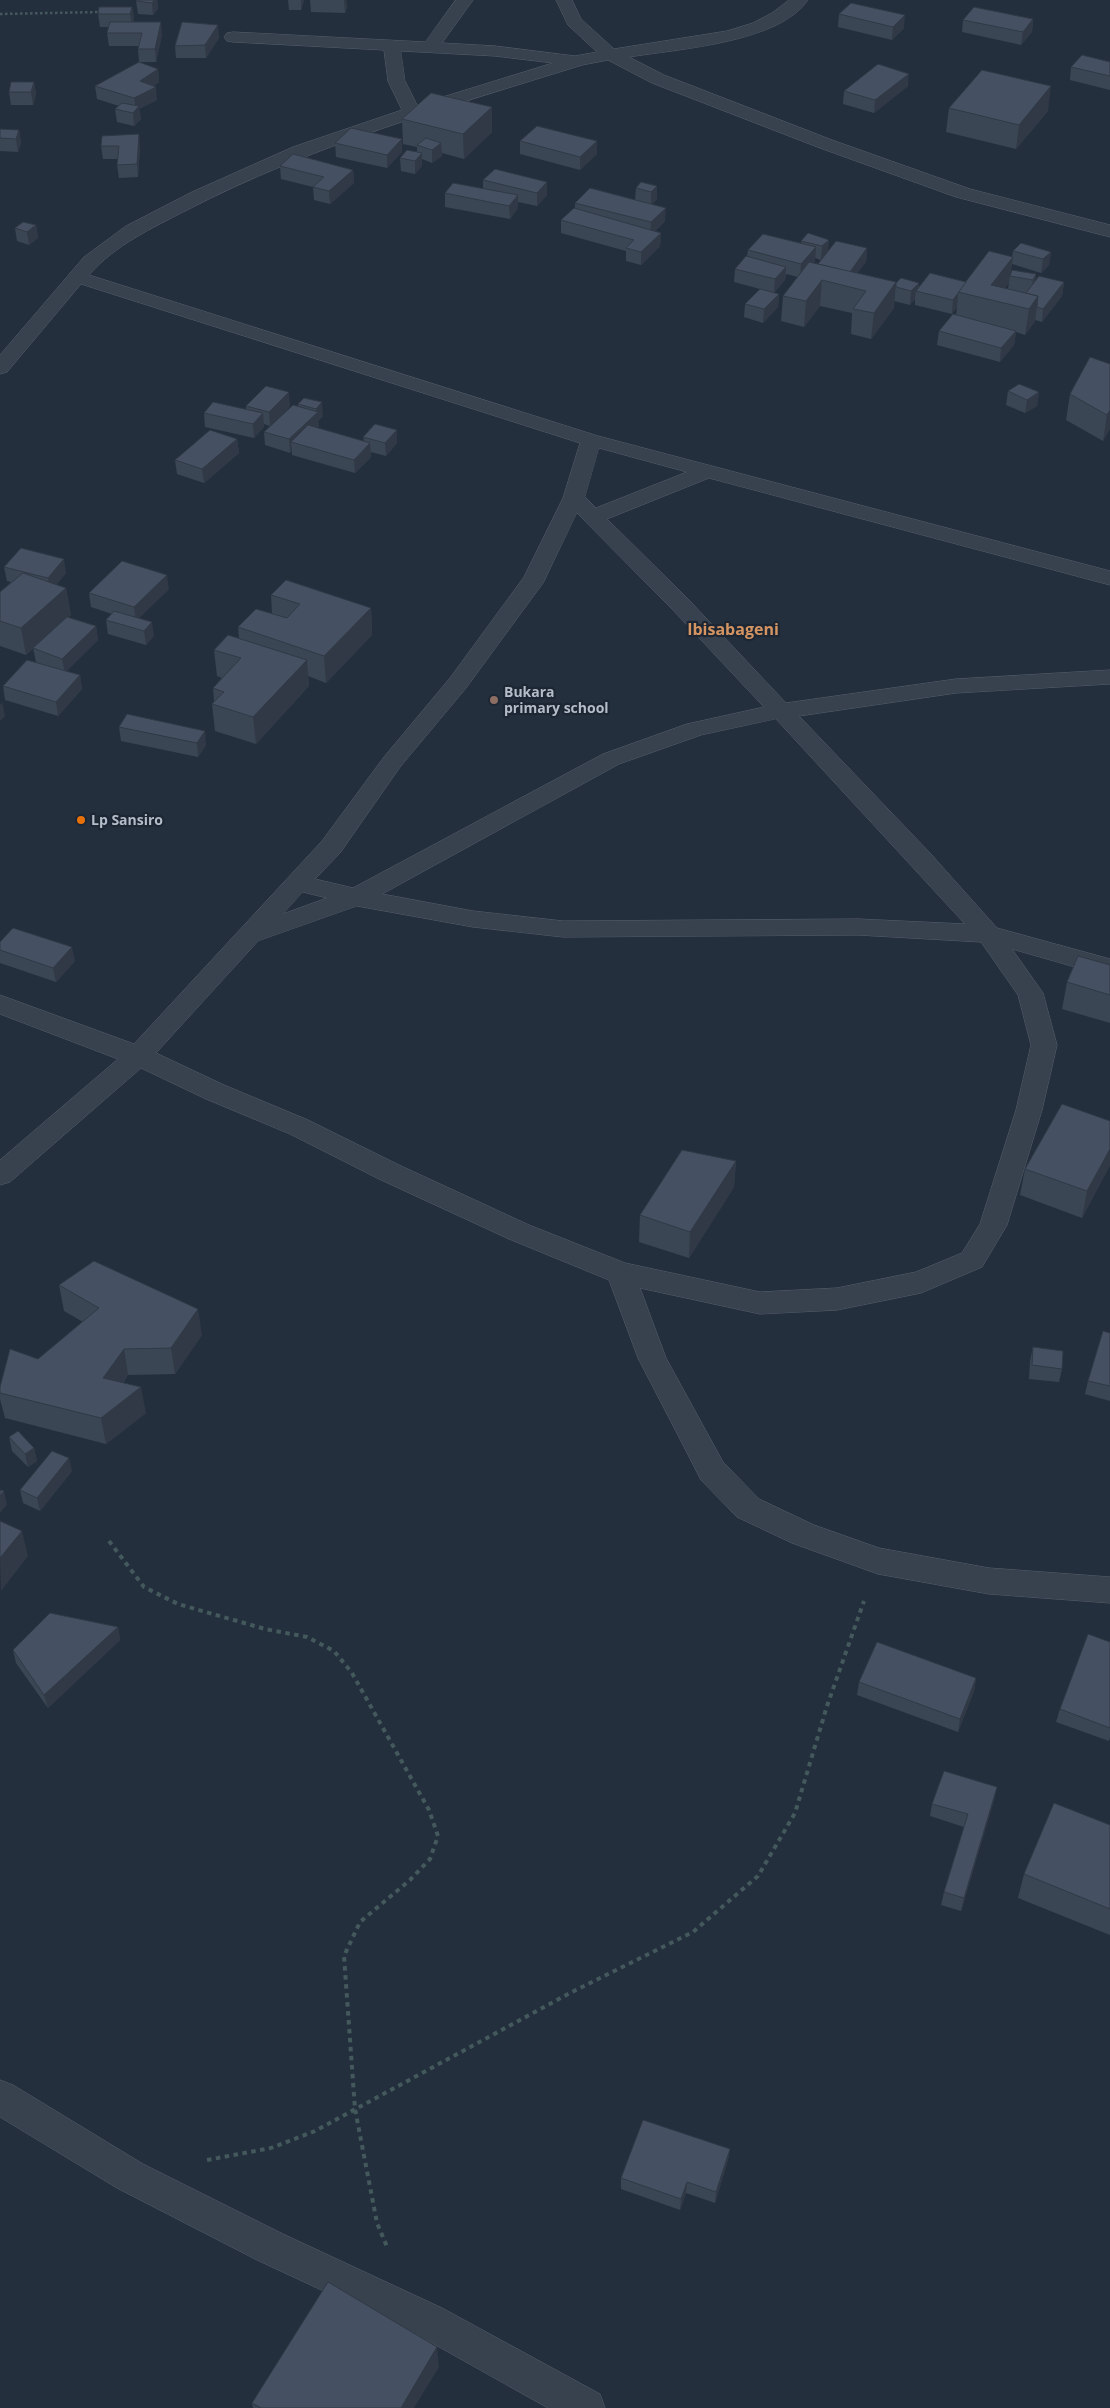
<svg xmlns="http://www.w3.org/2000/svg" width="1110" height="2408" font-family="'Open Sans',sans-serif">
	<rect width="100%" height="100%" fill="#242f3e"/>
	<g fill="none" stroke-linecap="round" stroke-linejoin="round">
		<g stroke="#565f6c" stroke-width="1">
			<g id="minor">
				<path d="M456,0H473L442,43L495,46L575,56L597,52L568,25L556,0H572L581,19L614,49L727,31L753,23L772,13L789,0H808C779,43 677,49 629,57L664,75L832,140L970,189L1110,225V237L956,197L820,148L652,83L608,60L582,65C448,107 312,145 187,210C152,228 115,245 89,275L598,436L1110,571V585L709,478L607,519L688,599L786,703L956,679L1110,670V684L956,693L799,716L930,853L997,928L1110,959V977L1012,949L1043,993L1057,1045L1042,1110L1007,1225L982,1267L921,1293L837,1310L760,1314L640,1288L666,1358L723,1462L759,1499L814,1525L879,1548L989,1568L1110,1577V1603L989,1594L878,1574L792,1543L737,1517L701,1480L680,1439L638,1358L609,1280L509,1239L379,1179L290,1134L206,1099L141,1068L10,1182L0,1185V1160L118,1059L0,1014V995L134,1044L322,841L384,757L450,678L524,577L563,498L580,443L81,284L7,372L0,374V355L84,257L126,226L192,192L293,147L402,110L388,81L384,50L233,42L227,41L224,37L227,33L233,32L425,42ZM401,51L495,56L553,63L417,105L405,81ZM599,448L687,472L596,508L585,497ZM577,513L672,609L764,707L687,724L603,754L353,888L315,879L340,853L400,767L466,688L543,583ZM776,719L965,924L858,919L563,921L473,911L382,894L619,764L701,735ZM303,892L327,898L283,914ZM357,906L473,927L563,937L858,935L981,942L1018,995L1031,1045L1016,1110L980,1224L962,1253L916,1272L837,1288L760,1292L625,1263L529,1225L399,1165L308,1120L224,1085L156,1053L258,941Z"/>
				<path d="M0,2080L13,2085L143,2164L283,2234L442,2308L600,2394L605,2408H548L416,2334L257,2260L117,2188L0,2117Z"/>
			</g>
		</g>
		<path stroke="#44595c" stroke-width="2.5" stroke-dasharray="2.5 2.5" stroke-linecap="butt" d="M0,14L100,12"/>
		<g stroke="#44595c" stroke-width="4" stroke-dasharray="4.5 4.5" stroke-linecap="butt">
			<path d="M109,1541L144,1587L178,1604L265,1629L307,1637L334,1651L352,1673L429,1810L438,1836L430,1859L410,1880L360,1922L344,1956L355,2109L377,2223L388,2249"/>
			<path d="M207,2160L271,2148L315,2131L570,1993L693,1932L758,1876L795,1813L827,1706L864,1601"/>
		</g>
		<use href="#minor" fill="#38414e" fill-rule="evenodd"/>
	</g>
	<g fill="#3b4654" fill-rule="evenodd">
		<path d="M137,0H157L158,9L153,15L138,14L136,1Z"/>
		<path d="M288,0H304L301,10H289Z"/>
		<path d="M310,0H346L347,8L345,13L311,12Z"/>
		<path d="M132,7L134,19L133,22L162,35L156,62H139L138,49L139,46H109L107,33L108,27H100L98,14Z"/>
		<path d="M839,14L904,28L892,40L838,27Z"/>
		<path d="M1033,19L1032,32L1021,45L962,32L963,20Z"/>
		<path d="M219,38L206,58H176L175,46Z"/>
		<path d="M1110,62V90L1070,80L1071,67Z"/>
		<path d="M158,69L159,82L154,86L157,100L139,109L141,119L134,126L117,122L115,109L119,106L97,99L95,86Z"/>
		<path d="M34,82L36,95L33,105H11L9,92Z"/>
		<path d="M908,86L874,113L843,104L844,91Z"/>
		<path d="M949,108L1048,111L1016,149L946,132Z"/>
		<path d="M402,119L492,132L464,159L442,153V156L432,163L422,159V166L415,174L401,171L400,158L417,152V147L403,144Z"/>
		<path d="M0,129L19,130L21,143L18,152L0,151Z"/>
		<path d="M102,136L140,147L138,177L119,178L117,165L118,159H103L101,146Z"/>
		<path d="M520,141H597V154L580,170L520,154Z"/>
		<path d="M335,143L402,152L387,168L336,157Z"/>
		<path d="M280,166L353,170L354,183L330,204L314,200L313,187L281,179Z"/>
		<path d="M483,180L547,195L537,206L518,202V208L510,219L445,207V193L483,189Z"/>
		<path d="M657,186V199L652,204L665,221L655,231L661,233L660,246L641,265L626,261V251L561,233V220L575,208V203L635,200L636,188Z"/>
		<path d="M36,225L38,238L29,245L17,241L15,228Z"/>
		<path d="M808,233L828,252L867,248L866,262L857,273L896,282L919,283V288L966,282L1012,257L1013,251L1051,252L1049,265L1041,273L1012,264L1010,275L1036,274L1035,282H1064L1062,296L1042,322L1035,320L1025,335L1016,332L1014,345L1000,362L937,345L939,331L956,315L957,307L952,314L915,305V299L910,305L894,301V308L871,339L851,334L852,313L820,306L804,327L781,321L783,296L798,277L786,274L785,280L774,293L779,294L778,307L763,323L744,317L745,304L760,289L734,282L735,269L747,257L748,250L801,243V241ZM825,256L818,264L813,263L815,261V258L821,260ZM1009,283L1008,289L1005,288Z"/>
		<path d="M1110,364V429L1103,441L1066,420L1070,394Z"/>
		<path d="M1008,391L1039,392L1037,406L1025,413L1006,405Z"/>
		<path d="M304,398L323,416L318,421L319,426L317,428L364,441L363,437L397,443L386,456L371,452V457L355,473L292,455V451L290,453L265,445L264,432L298,407V404Z"/>
		<path d="M246,406H290L270,426L264,424V427L254,438L205,427L204,413L246,410Z"/>
		<path d="M237,439L239,453L204,483L177,474L175,460Z"/>
		<path d="M4,567L66,573L56,585L66,588L71,615L68,617L96,626L98,640L66,671L80,675L82,689L58,716L5,700L3,686L42,665L36,662L33,648L42,640L26,655L0,646V592L11,582L7,581Z"/>
		<path d="M169,589L139,618L154,636L146,645L108,634L106,620L112,614L91,607L89,593Z"/>
		<path d="M271,595L371,608L372,635L326,683L308,676L309,686L256,744L215,731L212,704L214,701L213,688L222,678L217,676L214,650L239,638L238,627L272,614Z"/>
		<path d="M119,727L206,745L198,757L121,741Z"/>
		<path d="M0,942L75,961L56,982L0,963Z"/>
		<path d="M1110,965V1023L1062,1009L1067,982Z"/>
		<path d="M1110,1121V1165L1082,1218L1020,1195L1025,1169Z"/>
		<path d="M736,1161L734,1187L689,1258L639,1242L640,1215Z"/>
		<path d="M59,1285L202,1335L175,1374L128,1375L123,1383L146,1413L106,1444L5,1418L0,1399V1387L38,1359L83,1322L64,1311Z"/>
		<path d="M1110,1333V1401L1085,1394L1088,1381Z"/>
		<path d="M1033,1347L1062,1369L1059,1382L1029,1379L1030,1361Z"/>
		<path d="M9,1437L34,1448L37,1461L28,1467L12,1451Z"/>
		<path d="M72,1471L40,1511L23,1503L20,1490Z"/>
		<path d="M118,1627L120,1640L48,1708L16,1663L13,1650Z"/>
		<path d="M1110,1642V1737L1109,1741L1056,1722L1060,1709Z"/>
		<path d="M976,1678L974,1691L958,1732L857,1695L859,1682Z"/>
		<path d="M997,1787L994,1800L961,1911L941,1905L944,1892L964,1827L930,1816L932,1804Z"/>
		<path d="M1110,1825V1935L1018,1898L1024,1874Z"/>
		<path d="M730,2149L728,2160L715,2203L686,2193L680,2210L621,2189V2178Z"/>
		<path d="M252,2403L261,2408H253Z"/>
	</g>
	<g fill="#303945">
		<path d="M154,0H157L158,9L153,15L152,3Z"/>
		<path d="M301,0H304L301,10Z"/>
		<path d="M344,0H346L347,8L345,13Z"/>
		<path d="M132,7L134,19L132,26L130,14Z"/>
		<path d="M905,15L904,28L892,40L893,27Z"/>
		<path d="M1033,19L1032,32L1021,45L1023,32Z"/>
		<path d="M161,22L162,35L156,62L155,49Z"/>
		<path d="M218,25L219,38L206,58L205,45Z"/>
		<path d="M158,69L159,82L142,94L156,87L157,100L139,109L141,119L134,126L133,113L136,110L134,98L140,81Z"/>
		<path d="M909,74L908,86L874,113L875,100Z"/>
		<path d="M34,82L36,95L33,105L31,92Z"/>
		<path d="M1051,86L1048,111L1016,149L1019,125Z"/>
		<path d="M492,107V132L464,159L463,134Z"/>
		<path d="M19,130L21,143L18,152L16,139Z"/>
		<path d="M139,134L140,147L138,177L137,164Z"/>
		<path d="M402,139V152L387,168V155Z"/>
		<path d="M597,141V154L580,170V157Z"/>
		<path d="M441,143L442,156L432,163V150Z"/>
		<path d="M422,153V166L415,174V161Z"/>
		<path d="M353,170L354,183L330,204L329,191Z"/>
		<path d="M547,182V195L537,206V193Z"/>
		<path d="M657,186V199L651,205V192Z"/>
		<path d="M518,195V208L510,219L509,206Z"/>
		<path d="M666,208L665,221L650,236L651,222Z"/>
		<path d="M36,225L38,238L29,245L27,232Z"/>
		<path d="M661,233L660,246L641,265V252Z"/>
		<path d="M829,240L828,253L821,260L822,246Z"/>
		<path d="M816,247L815,261L800,277L801,264Z"/>
		<path d="M867,248L866,262L848,286L847,276Z"/>
		<path d="M1051,252L1049,265L1041,273L1043,259Z"/>
		<path d="M1013,257L1009,283L995,301L991,285Z"/>
		<path d="M786,267L785,280L774,293L775,279Z"/>
		<path d="M1036,274L1034,288L1031,293L1033,280Z"/>
		<path d="M822,280L820,306L804,327L806,301Z"/>
		<path d="M896,282L894,308L871,339L874,313Z"/>
		<path d="M1064,282L1062,296L1042,322L1043,309Z"/>
		<path d="M919,283L918,292L916,291L915,299L910,305L911,291Z"/>
		<path d="M779,294L778,307L763,323L764,309Z"/>
		<path d="M958,294L957,307L952,314L953,300Z"/>
		<path d="M1038,296L1035,322L1025,335L1029,309Z"/>
		<path d="M1016,331L1014,345L1000,362L1001,348Z"/>
		<path d="M289,392L290,406L270,426L269,412Z"/>
		<path d="M1039,392L1037,406L1025,413L1027,400Z"/>
		<path d="M322,402L323,416L318,421L319,426L299,444L291,442L292,451L290,453L289,439L317,413L316,409Z"/>
		<path d="M1110,410V429L1103,441L1107,415Z"/>
		<path d="M263,413L264,427L254,438L253,424Z"/>
		<path d="M397,430V443L386,456L385,443Z"/>
		<path d="M237,439L239,453L204,483L202,469Z"/>
		<path d="M370,443L371,457L355,473L354,460Z"/>
		<path d="M64,559L66,573L50,592L48,578Z"/>
		<path d="M167,575L169,589L136,621L134,607Z"/>
		<path d="M66,588L71,615L26,655L21,628Z"/>
		<path d="M371,608L372,635L326,683L324,656Z"/>
		<path d="M152,622L154,636L146,645L144,631Z"/>
		<path d="M96,626L98,640L65,673L62,659Z"/>
		<path d="M307,660L309,686L256,744L253,717Z"/>
		<path d="M80,675L82,689L58,716L56,702Z"/>
		<path d="M2,702L5,716L0,721V705Z"/>
		<path d="M205,731L206,745L198,757L197,743Z"/>
		<path d="M72,947L75,961L56,982L53,968Z"/>
		<path d="M1110,1149V1165L1082,1218L1087,1191Z"/>
		<path d="M736,1161L734,1187L689,1258L690,1232Z"/>
		<path d="M198,1309L202,1335L175,1374L171,1348Z"/>
		<path d="M124,1349L128,1375L108,1404L103,1378Z"/>
		<path d="M141,1387L146,1413L106,1444L101,1418Z"/>
		<path d="M34,1448L37,1461L28,1467L25,1454Z"/>
		<path d="M69,1458L72,1471L40,1511L37,1498Z"/>
		<path d="M4,1491L7,1505L0,1513V1496Z"/>
		<path d="M22,1531L28,1556L1,1591L0,1558Z"/>
		<path d="M118,1627L120,1640L48,1708L44,1695Z"/>
		<path d="M976,1678L974,1691L958,1732L960,1719Z"/>
		<path d="M997,1787L994,1800L961,1911L964,1898Z"/>
		<path d="M730,2149L728,2160L715,2203L716,2192Z"/>
		<path d="M687,2182L686,2193L680,2210L681,2199Z"/>
		<path d="M437,2347L439,2367L414,2408H401Z"/>
	</g>
	<g fill="#455162" stroke="#303945">
		<path d="M137,0H154L152,3L136,1Z"/>
		<path d="M851,3L905,15L893,27L839,14Z"/>
		<path d="M99,7H132L130,14H98Z"/>
		<path d="M974,7L1033,19L1023,32L963,20Z"/>
		<path d="M110,22H161L155,49H138L142,33H107Z"/>
		<path d="M182,22L218,25L205,45L175,46Z"/>
		<path d="M1082,55L1110,62V76L1071,67Z"/>
		<path d="M139,62L158,69L140,81L156,87L134,98L95,86Z"/>
		<path d="M878,64L909,74L875,100L844,91Z"/>
		<path d="M982,70L1051,86L1019,125L949,108Z"/>
		<path d="M11,82H34L31,92H9Z"/>
		<path d="M431,93L492,107L463,134L402,119Z"/>
		<path d="M122,103L139,106L133,113L115,109Z"/>
		<path d="M537,126L597,141L580,157L520,141Z"/>
		<path d="M351,128L402,139L387,155L335,143Z"/>
		<path d="M0,129L19,130L16,139L0,138Z"/>
		<path d="M139,134L137,164L117,165L119,146H101L102,136Z"/>
		<path d="M426,138L441,143L432,150L417,145Z"/>
		<path d="M407,150L422,153L415,161L400,158Z"/>
		<path d="M293,154L353,170L329,191L313,187L324,177L280,166Z"/>
		<path d="M495,169L547,182L537,193L483,180Z"/>
		<path d="M641,182L657,186L651,192L636,188Z"/>
		<path d="M453,183L518,195L509,206L445,193Z"/>
		<path d="M590,188L666,208L651,222L575,203Z"/>
		<path d="M574,208L661,233L641,252L626,248L634,240L561,220Z"/>
		<path d="M23,222L36,225L27,232L15,228Z"/>
		<path d="M808,233L829,240L822,246L801,241Z"/>
		<path d="M763,234L816,247L801,264L748,250Z"/>
		<path d="M836,241L867,248L850,272L818,264Z"/>
		<path d="M1021,243L1051,252L1043,259L1013,251Z"/>
		<path d="M989,251L1013,257L991,285L1038,296L1029,309L958,292Z"/>
		<path d="M746,256L786,267L775,279L735,269Z"/>
		<path d="M809,262L896,282L874,313L853,309L866,291L822,280L806,301L783,296Z"/>
		<path d="M1012,270L1036,274L1033,280L1010,276Z"/>
		<path d="M930,273L966,282L953,300L916,291Z"/>
		<path d="M1039,276L1064,282L1043,309L1037,307L1038,296L1026,293Z"/>
		<path d="M901,278L919,283L911,291L896,287V283Z"/>
		<path d="M760,289L779,294L764,309L745,304Z"/>
		<path d="M953,314L1016,331L1001,348L939,331Z"/>
		<path d="M1090,357L1110,364V410L1107,415L1070,394Z"/>
		<path d="M1019,384L1039,392L1027,400L1008,391Z"/>
		<path d="M266,386L289,392L269,412L246,406Z"/>
		<path d="M304,398L322,402L316,409L298,404Z"/>
		<path d="M213,402L263,413L253,424L204,413Z"/>
		<path d="M293,405L318,412L289,439L264,432Z"/>
		<path d="M375,424L397,430L385,443L363,437Z"/>
		<path d="M308,425L370,443L354,460L291,442Z"/>
		<path d="M210,430L237,439L202,469L175,460Z"/>
		<path d="M21,548L64,559L48,578L4,567Z"/>
		<path d="M122,561L167,575L134,607L89,593Z"/>
		<path d="M23,573L66,588L21,628L0,621V592Z"/>
		<path d="M286,580L371,608L324,656L238,627L256,609L287,618L300,604L271,595Z"/>
		<path d="M114,611L152,622L144,631L106,620Z"/>
		<path d="M67,617L96,626L62,659L33,648Z"/>
		<path d="M228,635L307,660L253,717L212,704L224,692L213,688L241,658L214,650Z"/>
		<path d="M27,660L80,675L56,702L3,686Z"/>
		<path d="M127,714L205,731L197,743L119,727Z"/>
		<path d="M13,928L72,947L53,968L0,950V942Z"/>
		<path d="M1078,956L1110,965V995L1067,982Z"/>
		<path d="M1062,1104L1110,1121V1149L1087,1191L1025,1169Z"/>
		<path d="M682,1150L736,1161L690,1232L640,1215Z"/>
		<path d="M94,1261L198,1309L171,1348L124,1349L103,1378L141,1387L101,1418L0,1393V1387L10,1349L38,1359L99,1308L59,1285Z"/>
		<path d="M1103,1331L1110,1333V1386L1088,1381Z"/>
		<path d="M1033,1347L1063,1351L1062,1369L1032,1365Z"/>
		<path d="M18,1431L34,1448L25,1454L9,1437Z"/>
		<path d="M52,1451L69,1458L37,1498L20,1490Z"/>
		<path d="M0,1490L4,1491L0,1496Z"/>
		<path d="M0,1521L22,1531L0,1558Z"/>
		<path d="M50,1613L118,1627L44,1695L13,1650Z"/>
		<path d="M1088,1634L1110,1642V1728L1060,1709Z"/>
		<path d="M877,1642L976,1678L960,1719L859,1682Z"/>
		<path d="M944,1771L997,1787L964,1898L944,1892L968,1814L932,1804Z"/>
		<path d="M1054,1803L1110,1825V1909L1024,1874Z"/>
		<path d="M643,2120L730,2149L716,2192L687,2182L681,2199L621,2178Z"/>
		<path d="M328,2282L437,2347L401,2408H261L252,2403Z"/>
	</g>
	<circle fill="#8d6e63" stroke="#1d2633" stroke-width="2" cx="494" cy="700" r="5"/>
	<circle fill="#e8710a" stroke="#1d2633" stroke-width="2" cx="81" cy="820" r="5"/>
	<g text-anchor="middle" stroke-width="4.5" stroke-linejoin="round" paint-order="stroke">
		<g font-size="14" font-weight="bold" fill="#b4bcc9" stroke="#1d2633" text-anchor="start">
			<text x="504" y="697">Bukara<tspan x="504" dy="16">primary school</tspan></text>
			<text x="91" y="825">Lp Sansiro</text>
		</g>
		<g font-size="16" font-weight="bold" fill="#d59563" stroke="#1d2633">
			<text x="733" y="635">Ibisabageni</text>
		</g>
	</g>
</svg>
